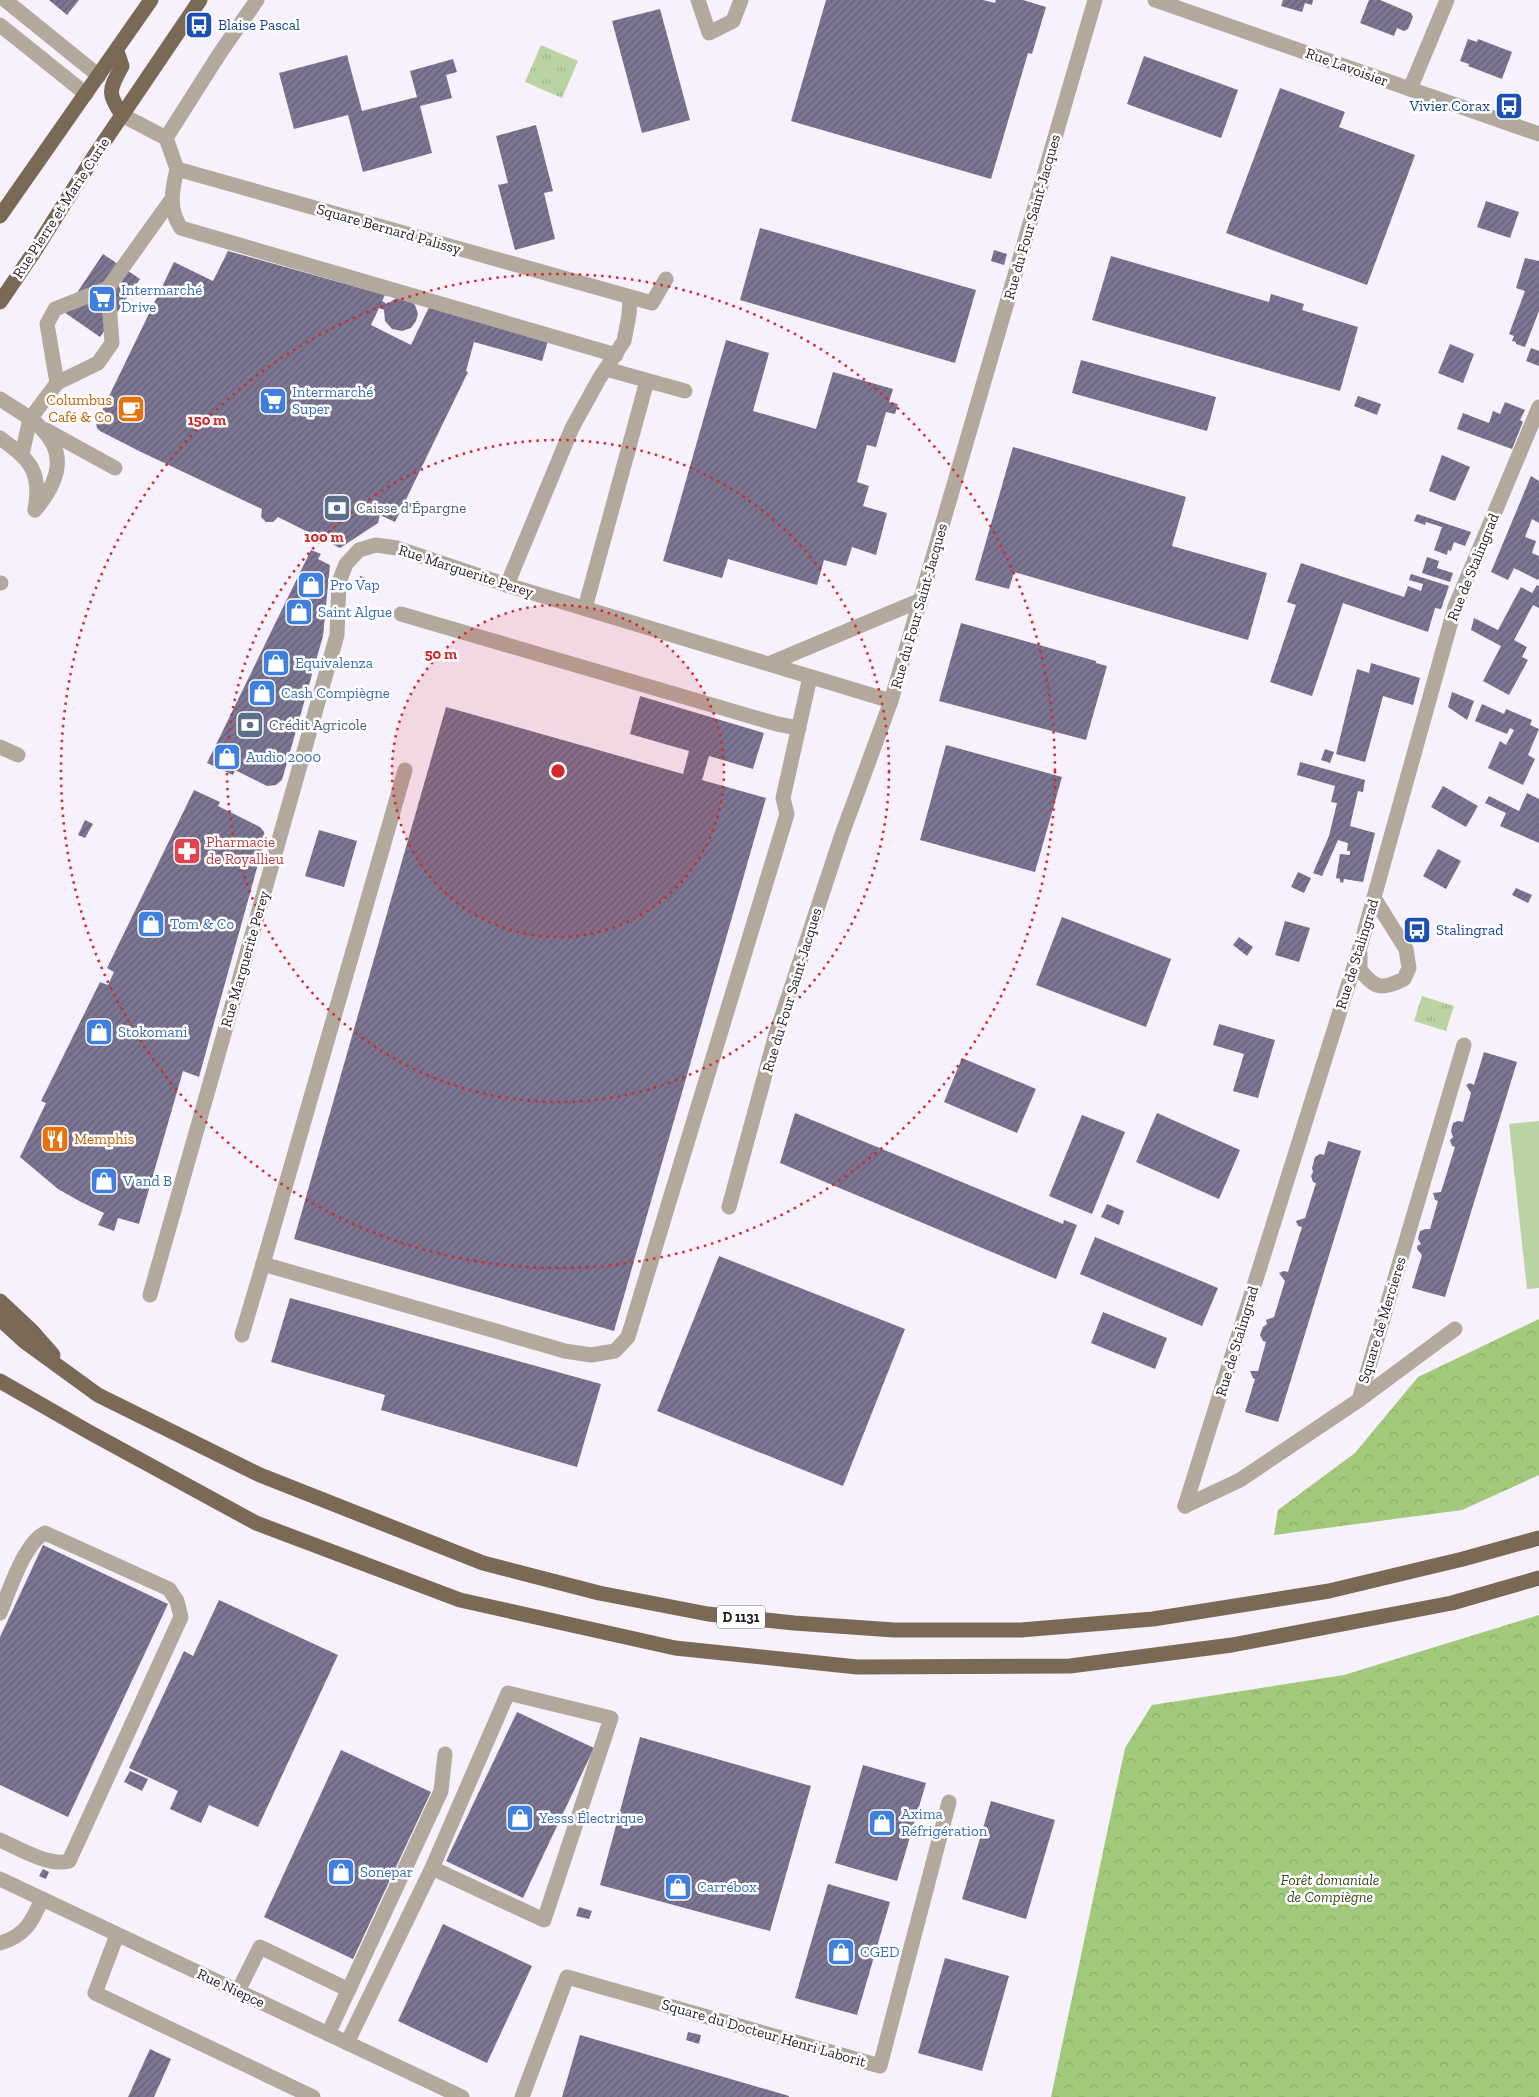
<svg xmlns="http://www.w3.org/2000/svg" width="1539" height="2097" font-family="'Zilla Slab',serif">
	<defs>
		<pattern id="forest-crowns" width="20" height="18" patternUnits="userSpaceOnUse" patternTransform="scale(1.25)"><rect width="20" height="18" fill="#a2c97a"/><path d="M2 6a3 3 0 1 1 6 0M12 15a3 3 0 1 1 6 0" fill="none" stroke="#8bac6a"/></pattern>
		<pattern id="park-tufts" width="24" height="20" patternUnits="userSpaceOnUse" patternTransform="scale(1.25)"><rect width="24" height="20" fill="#bad3a2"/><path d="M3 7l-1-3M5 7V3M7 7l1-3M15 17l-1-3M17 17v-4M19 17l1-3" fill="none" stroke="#a0b58c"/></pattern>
		<pattern id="building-hatch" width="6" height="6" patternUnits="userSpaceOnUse" patternTransform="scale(1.25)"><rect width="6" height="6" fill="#7c7693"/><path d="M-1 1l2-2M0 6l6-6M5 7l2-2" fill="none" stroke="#656078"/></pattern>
	</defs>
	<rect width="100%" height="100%" fill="#f7f0fd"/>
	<path fill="#bad3a2" d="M1539,1121V1288L1527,1289L1509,1124Z"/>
	<g fill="url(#forest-crowns)">
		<path d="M1539,1319V1475L1462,1510L1274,1535L1278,1510L1355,1453L1418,1377Z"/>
		<path d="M1539,1615V2097H1051L1125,1748L1152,1705L1344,1675Z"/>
	</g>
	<g fill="url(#park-tufts)">
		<path d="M541,45L578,61L562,98L525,82Z"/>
		<path d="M1422,996L1454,1006L1446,1031L1414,1021Z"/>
	</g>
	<g fill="url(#building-hatch)">
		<path d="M49,0H79L67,15Z"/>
		<path d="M826,0H983L995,3L996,0H1023L1046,7L1032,54L1028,53L991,179L791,121Z"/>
		<path d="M1283,0H1313L1312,5L1305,3L1302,12L1281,6Z"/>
		<path d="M1369,0H1380L1411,13L1413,17L1408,29L1404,31L1397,28L1394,36L1360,23Z"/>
		<path d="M660,9L690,120L642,133L612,21Z"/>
		<path d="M1468,39L1477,42L1478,39L1512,52L1502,79L1468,66L1469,64L1460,61Z"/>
		<path d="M347,55L362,111L417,97L410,71L453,59L457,72L446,75L452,98L420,106L432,153L363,172L348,115L294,129L279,73Z"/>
		<path d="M1144,56L1238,90L1221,138L1127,104Z"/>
		<path d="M1280,88L1345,112L1339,127L1415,155L1367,285L1226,233Z"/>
		<path d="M536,125L553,191L544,193L555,239L515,250L498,185L508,183L496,136Z"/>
		<path d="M1486,201L1519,212L1510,238L1477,227Z"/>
		<path d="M760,228L976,290L955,363L740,300Z"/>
		<path d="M994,250L1007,254L1004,265L991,261Z"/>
		<path d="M228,251L385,295L382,301L387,304L398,297L409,299L415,305L418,314L416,321L411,328L402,331L392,329L385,321L384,310L379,308L371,325L411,345L429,307L548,341L542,361L474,342L466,371L468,372L395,522L380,515L378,523L340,548L278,517L273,522H266L261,517L262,509L139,451L100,431L97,428L96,423L174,262L213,281Z"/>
		<path d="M103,254L140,279L100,337L64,312Z"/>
		<path d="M1111,256L1269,302L1271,294L1304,304L1302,310L1358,327L1340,391L1092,320Z"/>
		<path d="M1525,258L1539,261V311L1525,347L1516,344V342L1512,341L1514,336L1509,334L1525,291L1516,288Z"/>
		<path d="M726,340L769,353L753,411L816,429L833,372L893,389L889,402L898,404L895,414L886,412L876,447L867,445L857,482L869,486L863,506L887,513L876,555L852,547L846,566L824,560L817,585L728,559L722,578L663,561Z"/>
		<path d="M1450,344L1474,354L1463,383L1438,373Z"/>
		<path d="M1531,348L1539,351V366L1526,361Z"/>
		<path d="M1081,360L1216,397L1207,431L1072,393Z"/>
		<path d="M1358,396L1381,404L1377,415L1354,406Z"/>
		<path d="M1505,402L1525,410L1520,420L1523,422L1512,449L1457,429L1463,413L1489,423L1493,411L1500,414Z"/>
		<path d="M1013,447L1186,497L1172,546L1267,573L1248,640L1014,572L1009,589L975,580Z"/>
		<path d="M1442,455L1470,467L1455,501L1429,491Z"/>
		<path d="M1531,476L1539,481V523L1532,519L1525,537L1536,541L1532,553L1539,556V578L1538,580L1514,568L1508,580L1491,572Z"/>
		<path d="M1417,514L1471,532L1465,546L1454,542L1451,551L1448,550L1447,555L1434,550L1442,527L1426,522L1425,525L1414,521Z"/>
		<path d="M311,550L321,554L318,559L330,565L323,636L282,780L276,785L267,786L235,770L233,775L207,763Z"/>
		<path d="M1427,557L1439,561L1437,568L1453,573L1450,582L1422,573Z"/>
		<path d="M1301,563L1404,597L1408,586L1421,591L1423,584L1409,580L1411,574L1449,586L1441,609L1435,608L1428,632L1343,603L1312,696L1270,682L1296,605L1287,602Z"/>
		<path d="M360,576L367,578L364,589L357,588Z"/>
		<path d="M1537,585L1539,586V608L1533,605L1514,640L1527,647L1522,657L1528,660L1509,695L1483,681L1501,646L1471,630L1474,618L1498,630L1521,587L1532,593Z"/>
		<path d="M961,623L1096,661V663L1107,666L1086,740L939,701Z"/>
		<path d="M1371,663L1420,678L1413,705L1383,696L1365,762L1336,754L1357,669L1369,673Z"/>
		<path d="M1452,692L1474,701L1467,720L1448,707Z"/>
		<path d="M640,696L764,733L753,769L709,756L702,780L766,798L614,1331L294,1239L446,707L683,774L689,751L630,734Z"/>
		<path d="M1482,704L1504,714L1506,709L1532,720L1530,725L1539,729L1528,755L1535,759L1523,785L1488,768L1500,741L1506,745L1514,730L1510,728L1507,734L1475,721Z"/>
		<path d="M946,745L1062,777L1035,872L920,840Z"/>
		<path d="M1325,749L1334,752L1330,763L1321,760Z"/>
		<path d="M1300,762L1365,780L1363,792L1358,791L1350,826L1375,833L1363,882L1344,879L1343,883L1340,882V879L1336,878L1340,854L1350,855V851H1347L1348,843L1338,840L1322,876L1313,873L1329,836L1337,803L1331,802L1335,786L1297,775Z"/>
		<path d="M1443,786L1478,806L1466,827L1431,807Z"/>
		<path d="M194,790L220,802L218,806L260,827L264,832L265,839L199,1077L183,1071L139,1224L118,1218L114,1231L98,1225L104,1213L81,1202L58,1189L20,1157L46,1103L41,1101L100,982L108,985L114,972L107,968Z"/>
		<path d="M1527,793L1539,799V843L1500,826L1506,813L1485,803L1489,796L1519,811Z"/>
		<path d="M85,820L93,824L85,838L78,835Z"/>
		<path d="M319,830L357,841L344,887L305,876Z"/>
		<path d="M1438,849L1461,861L1446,889L1423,876Z"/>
		<path d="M1298,872L1311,878L1304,893L1291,887Z"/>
		<path d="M1516,888L1532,895L1528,903L1512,895Z"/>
		<path d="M1062,917L1171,959L1146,1027L1036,985Z"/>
		<path d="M1285,921L1310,928L1299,962L1275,955Z"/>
		<path d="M1239,937L1253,947L1247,956L1233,945Z"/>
		<path d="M1219,1024L1275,1040L1258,1098L1233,1091L1244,1054L1213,1045Z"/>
		<path d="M1484,1052L1517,1062L1445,1297L1412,1288L1422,1255L1417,1249V1246L1421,1244L1418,1239L1420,1231L1426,1229H1430L1438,1201L1435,1200L1433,1193L1441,1192L1455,1147L1452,1146L1450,1140L1453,1137L1451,1131L1453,1123L1458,1121L1463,1122L1471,1093L1466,1085L1470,1083L1474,1085Z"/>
		<path d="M962,1058L1036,1089L1017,1133L944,1102Z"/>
		<path d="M795,1113L1063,1224L1064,1220L1077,1225L1056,1279L780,1163Z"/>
		<path d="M1157,1113L1240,1150L1219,1199L1136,1162Z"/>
		<path d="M1082,1115L1125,1132L1092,1214L1049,1196Z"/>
		<path d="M1328,1141L1361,1151L1278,1422L1245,1412L1255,1379L1253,1378L1250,1371H1258L1266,1342L1263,1341L1260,1335L1263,1327L1267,1324L1266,1320L1274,1317L1285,1281L1279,1273L1284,1271L1288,1272L1302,1227L1298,1226L1296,1221L1305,1218L1316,1183L1313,1182L1311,1176L1313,1172L1312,1168L1315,1157L1320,1154L1324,1155Z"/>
		<path d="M1107,1204L1124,1211L1119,1225L1101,1217Z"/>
		<path d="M1095,1237L1218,1288L1202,1326L1080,1274Z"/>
		<path d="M719,1256L905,1329L843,1486L657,1411Z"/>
		<path d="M290,1298L601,1384L577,1467L381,1410L385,1395L271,1362Z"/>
		<path d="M1103,1312L1167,1338L1155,1369L1091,1343Z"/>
		<path d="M43,1545L168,1604L68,1817L0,1785V1637Z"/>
		<path d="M219,1600L338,1655L258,1827L209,1805L201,1823L170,1809L178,1791L129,1768L184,1651L193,1656Z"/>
		<path d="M517,1712L594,1748L523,1898L446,1861Z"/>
		<path d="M640,1737L811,1786L770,1931L600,1885Z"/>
		<path d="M341,1750L431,1792L353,1959L264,1917Z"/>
		<path d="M863,1765L926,1783L897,1881L835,1863Z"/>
		<path d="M130,1771L148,1779L142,1791L124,1782Z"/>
		<path d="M991,1801L1055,1820L1026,1919L962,1899Z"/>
		<path d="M43,1869L49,1872L46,1879L39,1876Z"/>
		<path d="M828,1884L890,1902L857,2015L795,1998Z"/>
		<path d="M579,1907L592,1911L589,1919L576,1916Z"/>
		<path d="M443,1924L532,1966L487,2063L398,2021Z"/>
		<path d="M945,1958L1009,1976L982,2071L918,2053Z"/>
		<path d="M688,2032L701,2035L699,2044L686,2040Z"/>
		<path d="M580,2035L789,2096V2097H562Z"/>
		<path d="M150,2049L171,2059L154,2097H128Z"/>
	</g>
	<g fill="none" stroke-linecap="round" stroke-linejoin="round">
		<g stroke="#b2a89c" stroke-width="15">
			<path d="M5,0L99,76"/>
			<path d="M698,0L709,33L733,21L741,0"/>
			<path d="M1155,0L1539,134"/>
			<path d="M0,25L86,94"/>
			<path d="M1410,89L1447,0"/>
			<path d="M122,115L166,138L177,169L652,303L666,279"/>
			<path d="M166,138L220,53L257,0"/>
			<path d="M177,169C172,190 168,209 181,228L616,355"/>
			<path d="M606,369L685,391"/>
			<path d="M57,383L98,363L112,343L108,288"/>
			<path d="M0,399C13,408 30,416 41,428C69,455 57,484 35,510"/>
			<path d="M46,430L115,468"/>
			<path d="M0,438C30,460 42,471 35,510"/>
			<path d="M22,454L30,419L57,383L47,324L55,309L108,288L171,200"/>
			<path d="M0,583H1"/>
			<path d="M507,585L572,428L599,379L624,341L629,315L630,297"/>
			<path d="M585,608L647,381"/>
			<path d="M401,614L777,724L799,728"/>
			<path d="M771,663L921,600"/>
			<path d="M0,747L18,755"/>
			<path d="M405,770L263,1264L565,1351L591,1355L615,1351L628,1337L787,814L783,798L810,677"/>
			<path d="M1360,953V970C1376,989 1381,990 1404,979L1409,968L1406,949L1374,898"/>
			<path d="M729,1207L776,1034L841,837L891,701L1095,0"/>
			<path d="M150,1295L337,635L339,582L346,564L359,550L376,545L397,548L507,585L891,701"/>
			<path d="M242,1335L263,1264"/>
			<path d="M1359,1400L1455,1329"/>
			<path d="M1185,1506L1361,944L1455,607L1539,407"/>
			<path d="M1185,1506L1240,1480L1359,1400L1464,1045"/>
			<path d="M0,1613C9,1592 24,1543 45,1533L169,1589L177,1601L181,1617L69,1861C50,1867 18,1848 0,1840"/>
			<path d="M0,1879L462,2097"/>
			<path d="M117,1935L95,1993L313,2097"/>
			<path d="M0,1943C25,1936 32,1922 42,1899"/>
			<path d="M238,1991L260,1947L349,1990"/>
			<path d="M328,2034L441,1791L445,1754"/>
			<path d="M347,2043L432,1868L544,1920L611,1718L508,1693L432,1868"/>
			<path d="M522,2097L567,1977L880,2066L949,1802"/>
		</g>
		<g stroke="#7a6a55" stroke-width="15">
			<path d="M117,51L122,66C110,89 106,92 122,115"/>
			<path d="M0,216L151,0"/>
			<path d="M0,302L34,252L93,158L200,0"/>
			<path d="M0,1301L32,1331L53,1355"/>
			<path d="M0,1319L25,1342L98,1395L260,1475L483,1563L599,1593L708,1614L794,1623L894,1630H1021L1153,1619L1329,1591L1463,1559L1539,1538"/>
			<path d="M0,1381L89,1432L256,1523L460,1600L675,1648L857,1667L1070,1666L1232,1645L1452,1603L1539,1578"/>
		</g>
	</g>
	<circle cx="558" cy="771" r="166" fill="#d62828" fill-opacity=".12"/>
	<g fill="none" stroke="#d62828" stroke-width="2.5" stroke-dasharray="2.5 5">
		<circle cx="558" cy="771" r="166"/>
		<circle cx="558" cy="771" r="331"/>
		<circle cx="558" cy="771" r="497"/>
	</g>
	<defs>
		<g id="bus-square" transform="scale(1.4375)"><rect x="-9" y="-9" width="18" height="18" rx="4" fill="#1a4fb4" stroke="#fff"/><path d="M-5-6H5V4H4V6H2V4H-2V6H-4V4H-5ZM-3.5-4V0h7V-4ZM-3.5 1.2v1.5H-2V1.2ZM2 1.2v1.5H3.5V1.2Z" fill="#fff"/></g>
		<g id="supermarket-square" transform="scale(1.4375)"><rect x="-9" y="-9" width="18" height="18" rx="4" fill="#3f7fe0" stroke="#fff"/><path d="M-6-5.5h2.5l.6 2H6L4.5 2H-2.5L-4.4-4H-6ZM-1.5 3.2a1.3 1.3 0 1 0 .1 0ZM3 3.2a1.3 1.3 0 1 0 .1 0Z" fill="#fff"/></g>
		<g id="cafe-square" transform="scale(1.4375)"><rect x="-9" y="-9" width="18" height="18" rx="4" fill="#e8710a" stroke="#fff"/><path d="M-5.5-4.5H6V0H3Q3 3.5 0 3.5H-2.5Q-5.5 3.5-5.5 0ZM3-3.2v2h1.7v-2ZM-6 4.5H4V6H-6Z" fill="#fff"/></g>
		<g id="bank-square" transform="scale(1.4375)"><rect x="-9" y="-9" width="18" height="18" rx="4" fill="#5c6f8a" stroke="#fff"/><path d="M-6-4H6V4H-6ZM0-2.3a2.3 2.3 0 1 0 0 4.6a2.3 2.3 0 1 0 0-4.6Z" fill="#fff"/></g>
		<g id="shop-square" transform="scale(1.4375)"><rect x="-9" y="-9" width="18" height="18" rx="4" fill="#3f7fe0" stroke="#fff"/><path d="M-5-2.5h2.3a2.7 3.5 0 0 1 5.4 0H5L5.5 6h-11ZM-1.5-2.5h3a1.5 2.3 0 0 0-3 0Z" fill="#fff"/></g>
		<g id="pharmacy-square" transform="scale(1.4375)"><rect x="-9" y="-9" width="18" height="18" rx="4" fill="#e0444e" stroke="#fff"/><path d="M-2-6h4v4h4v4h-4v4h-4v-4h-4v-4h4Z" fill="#fff"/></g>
		<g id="restaurant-square" transform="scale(1.4375)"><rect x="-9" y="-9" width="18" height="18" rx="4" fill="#e8710a" stroke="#fff"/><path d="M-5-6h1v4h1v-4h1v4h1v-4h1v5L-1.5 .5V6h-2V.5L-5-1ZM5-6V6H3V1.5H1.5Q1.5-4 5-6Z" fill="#fff"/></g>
	</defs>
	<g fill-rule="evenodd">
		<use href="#bus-square" x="199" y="25"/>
		<use href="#bus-square" x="1509" y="106"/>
		<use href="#supermarket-square" x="102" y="299"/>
		<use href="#supermarket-square" x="273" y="401"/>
		<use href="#cafe-square" x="131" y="409"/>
		<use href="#bank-square" x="337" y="508"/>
		<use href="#shop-square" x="311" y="585"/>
		<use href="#shop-square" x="299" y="612"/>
		<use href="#shop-square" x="276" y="663"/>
		<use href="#shop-square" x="262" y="693"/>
		<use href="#bank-square" x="250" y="725"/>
		<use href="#shop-square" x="227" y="757"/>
		<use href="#pharmacy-square" x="187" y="851"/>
		<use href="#shop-square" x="151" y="924"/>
		<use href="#bus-square" x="1417" y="930"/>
		<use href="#shop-square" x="99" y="1032"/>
		<use href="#restaurant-square" x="55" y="1139"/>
		<use href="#shop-square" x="104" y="1181"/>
		<use href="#shop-square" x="520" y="1818"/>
		<use href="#shop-square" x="882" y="1823"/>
		<use href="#shop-square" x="341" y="1872"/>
		<use href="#shop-square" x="678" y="1887"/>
		<use href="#shop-square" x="841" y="1952"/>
	</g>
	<g text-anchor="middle" stroke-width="5" stroke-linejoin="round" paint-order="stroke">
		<rect fill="#fff" stroke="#656168" stroke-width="1" x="717" y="1605.5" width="48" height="23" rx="4"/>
		<g font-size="14" font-weight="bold" fill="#231d28">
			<text x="741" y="1622">D 1131</text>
		</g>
		<g font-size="15" fill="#164399" stroke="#fff" text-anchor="start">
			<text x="218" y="30">Blaise Pascal</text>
			<text x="1490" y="111" text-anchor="end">Vivier Corax</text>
			<text x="1436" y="935">Stalingrad</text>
		</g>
		<g font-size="15" fill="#231d28" stroke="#fff">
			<text transform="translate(1347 67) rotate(20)" y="5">Rue Lavoisier</text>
			<text transform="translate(61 208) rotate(-57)" y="5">Rue Pierre et Marie Curie</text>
			<text transform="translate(1032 217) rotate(-74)" y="5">Rue du Four Saint-Jacques</text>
			<text transform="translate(389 229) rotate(16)" y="5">Square Bernard Palissy</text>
			<text transform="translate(1473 567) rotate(-68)" y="5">Rue de Stalingrad</text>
			<text transform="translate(466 571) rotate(18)" y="5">Rue Marguerite Perey</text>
			<text transform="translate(919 606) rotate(-74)" y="5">Rue du Four Saint-Jacques</text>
			<text transform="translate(1357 954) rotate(-73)" y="5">Rue de Stalingrad</text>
			<text transform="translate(245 959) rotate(-74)" y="5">Rue Marguerite Perey</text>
			<text transform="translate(792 990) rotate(-73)" y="5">Rue du Four Saint-Jacques</text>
			<text transform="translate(1382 1320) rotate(-73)" y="5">Square de Mercieres</text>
			<text transform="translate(1237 1341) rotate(-73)" y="5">Rue de Stalingrad</text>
			<text transform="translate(231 1988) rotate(25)" y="5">Rue Niepce</text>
			<text transform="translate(764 2033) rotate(16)" y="5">Square du Docteur Henri Laborit</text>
		</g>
		<g font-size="15" fill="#366cbe" stroke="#fff" text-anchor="start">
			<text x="121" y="295">Intermarché<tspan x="121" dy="17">Drive</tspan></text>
			<text x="292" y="397">Intermarché<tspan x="292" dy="17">Super</tspan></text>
			<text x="330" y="590">Pro Vap</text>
			<text x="318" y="617">Saint Algue</text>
			<text x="295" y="668">Equivalenza</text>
			<text x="281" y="698">Cash Compiègne</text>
			<text x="246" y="762">Audio 2000</text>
			<text x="170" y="929">Tom &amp; Co</text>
			<text x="118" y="1037">Stokomani</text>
			<text x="123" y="1186">V and B</text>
			<text x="901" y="1819">Axima<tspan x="901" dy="17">Réfrigération</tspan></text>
			<text x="539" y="1823">Yesss Électrique</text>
			<text x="360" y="1877">Sonepar</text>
			<text x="697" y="1892">Carrébox</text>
			<text x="860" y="1957">CGED</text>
		</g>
		<g font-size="15" fill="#c56008" stroke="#fff" text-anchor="end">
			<text x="112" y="405">Columbus<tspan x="112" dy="17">Café &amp; Co</tspan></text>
			<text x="74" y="1144" text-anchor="start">Memphis</text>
		</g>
		<g font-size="15" fill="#4e5e75" stroke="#fff" text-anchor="start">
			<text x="356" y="513">Caisse d'Épargne</text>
			<text x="269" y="730">Crédit Agricole</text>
		</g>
		<g font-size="15" fill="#be3a42" stroke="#fff" text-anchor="start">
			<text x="206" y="847">Pharmacie<tspan x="206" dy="17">de Royallieu</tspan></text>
		</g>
		<g font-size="15" font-style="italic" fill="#324a13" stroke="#fff">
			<text x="1330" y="1885">Forêt domaniale<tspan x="1330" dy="17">de Compiègne</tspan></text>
		</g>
	</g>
	<circle cx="558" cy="771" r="8" fill="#d62828" stroke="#fff" stroke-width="2.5"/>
	<g font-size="15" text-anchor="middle" font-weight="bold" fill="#d62828" stroke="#fff" stroke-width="5" stroke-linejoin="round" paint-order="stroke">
		<text x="207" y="425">150 m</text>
		<text x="324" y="542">100 m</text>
		<text x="441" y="659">50 m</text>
	</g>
</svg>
